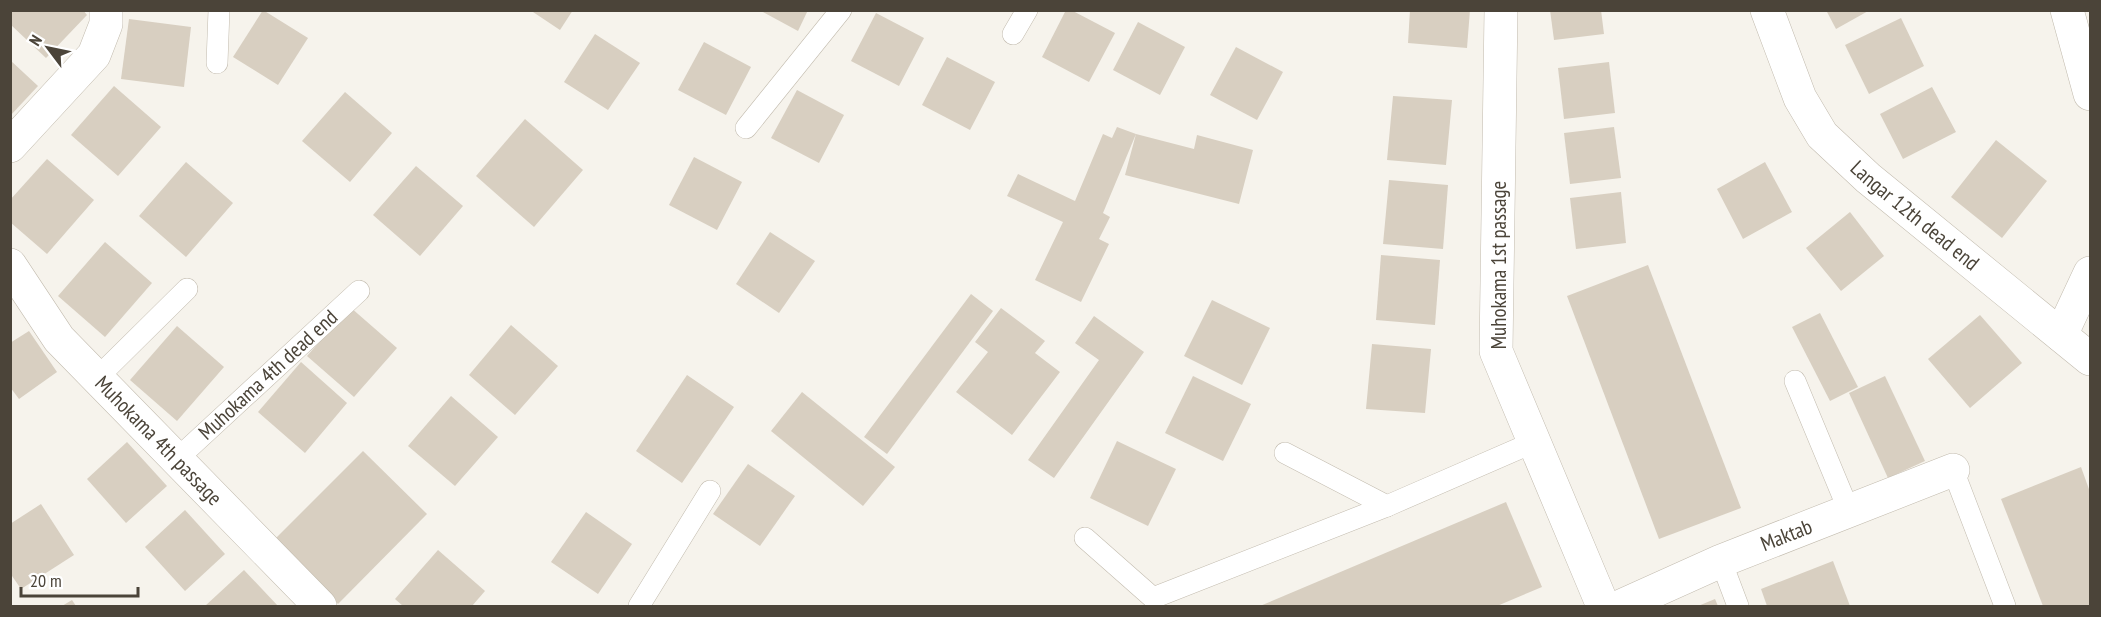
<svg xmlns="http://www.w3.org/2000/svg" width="2101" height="617" font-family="'PT Sans Narrow',sans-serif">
	<rect width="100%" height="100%" fill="#f6f3ec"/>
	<g fill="#d8cfc1">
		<path d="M10,10H83L87,15L46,58L10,24Z"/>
		<path d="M263,10L308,38L278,85L233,57Z"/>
		<path d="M530,10H573L560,30Z"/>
		<path d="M759,10H808L798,31Z"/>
		<path d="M1066,10H1071L1115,33L1089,82L1042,57Z"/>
		<path d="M1410,10H1470L1467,48L1408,43Z"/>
		<path d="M1550,10H1601L1604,34L1554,40Z"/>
		<path d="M1826,10H1870L1836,29Z"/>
		<path d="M876,13L924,38L899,86L851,61Z"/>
		<path d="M1901,18L1924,66L1869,94L1845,45Z"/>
		<path d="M129,19L191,27L184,87L121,79Z"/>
		<path d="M1138,22L1185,47L1160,95L1113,70Z"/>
		<path d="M595,34L640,63L608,110L564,82Z"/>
		<path d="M704,42L751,67L726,115L678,90Z"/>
		<path d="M1236,47L1283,72L1257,120L1210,95Z"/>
		<path d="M947,57L995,82L970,130L922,105Z"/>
		<path d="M10,60L38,86L10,116Z"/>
		<path d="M1609,62L1615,113L1564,119L1558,68Z"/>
		<path d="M114,86L161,127L118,176L71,135Z"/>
		<path d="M1932,87L1956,132L1903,159L1880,114Z"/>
		<path d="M797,90L844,115L819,163L771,138Z"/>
		<path d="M345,92L392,133L350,182L302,141Z"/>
		<path d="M1393,96L1452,100L1446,165L1387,160Z"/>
		<path d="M525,119L583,170L534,227L476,176Z"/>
		<path d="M1117,127L1136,134L1194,149L1197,135L1253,150L1239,204L1125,175L1136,134L1103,213L1110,217L1099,239L1109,244L1081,302L1035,280L1063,222L1007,196L1018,174L1075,201L1103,134L1112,138Z"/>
		<path d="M1614,127L1621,178L1570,184L1564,133Z"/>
		<path d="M1996,140L2047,181L2002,238L1951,197Z"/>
		<path d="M694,157L742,182L717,230L669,205Z"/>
		<path d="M47,159L94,200L47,254L10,222V200Z"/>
		<path d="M186,162L233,203L186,257L139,216Z"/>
		<path d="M1765,162L1792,212L1743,239L1717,189Z"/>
		<path d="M416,166L463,206L420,256L373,215Z"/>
		<path d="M1389,180L1448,185L1443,249L1383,244Z"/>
		<path d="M1621,192L1626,243L1576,249L1570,198Z"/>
		<path d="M1850,212L1884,256L1841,291L1806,248Z"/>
		<path d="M770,232L815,261L779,313L736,284Z"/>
		<path d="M105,242L152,283L105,337L58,296Z"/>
		<path d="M1381,255L1440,260L1435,325L1376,320Z"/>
		<path d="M1648,265L1741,508L1659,539L1567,296Z"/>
		<path d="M971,294L993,311L887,454L864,437Z"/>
		<path d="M1212,300L1270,328L1242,385L1184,356Z"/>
		<path d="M350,307L397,348L354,397L307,356Z"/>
		<path d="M1001,308L1045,341L1035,353L1060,372L1012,435L956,392L988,352L975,342Z"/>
		<path d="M1820,313L1858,387L1830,401L1792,327Z"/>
		<path d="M1980,315L2022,363L1970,408L1928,359Z"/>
		<path d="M1094,316L1144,352L1054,478L1028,460L1099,360L1075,343Z"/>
		<path d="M511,325L558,366L515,415L469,375Z"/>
		<path d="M177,326L224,367L177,421L130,380Z"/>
		<path d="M29,331L57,372L19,399L10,387V343Z"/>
		<path d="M1372,344L1431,349L1425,413L1366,409Z"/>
		<path d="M301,362L347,403L305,453L258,412Z"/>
		<path d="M687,375L734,407L682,483L636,451Z"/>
		<path d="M1193,376L1251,404L1223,461L1165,433Z"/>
		<path d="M1885,376L1925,461L1888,478L1849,393Z"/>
		<path d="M802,392L895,467L863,506L771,431Z"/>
		<path d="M451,396L498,437L455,486L408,446Z"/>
		<path d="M1117,441L1176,469L1148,526L1090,498Z"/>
		<path d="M127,442L167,486L126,523L87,479Z"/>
		<path d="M363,451L427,514L338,604L274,540Z"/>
		<path d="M748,464L795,496L760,546L713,514Z"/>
		<path d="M2081,467L2090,492V606H2043L2001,499Z"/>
		<path d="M1506,502L1542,587L1497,606H1260Z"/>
		<path d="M41,504L74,555L21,589L10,573V524Z"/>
		<path d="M185,510L225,554L185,591L145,547Z"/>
		<path d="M586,512L632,544L598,594L551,562Z"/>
		<path d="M438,550L485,591L472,606H403L395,599Z"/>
		<path d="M1833,561L1850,606H1767L1761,589Z"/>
		<path d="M244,570L278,606H205Z"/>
		<path d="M1715,599L1718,606H1698Z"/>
		<path d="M72,600L76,606H62Z"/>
	</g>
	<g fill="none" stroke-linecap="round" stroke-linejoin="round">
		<g stroke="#c2bbae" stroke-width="22">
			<g id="lane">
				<path d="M1013,34L1027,10"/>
				<path d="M217,63L219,10"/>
				<path d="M746,128L841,10"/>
				<path d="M98,377L187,289"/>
				<path d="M1795,381L1849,511"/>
				<path d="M1285,453L1387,506L1534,442"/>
				<path id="s1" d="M177,459L359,291"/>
				<path d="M1953,470L2005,606"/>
				<path d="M1085,538L1153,598L1387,506"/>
				<path d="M1721,561L1738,606"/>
				<path d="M639,606L710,491"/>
			</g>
		</g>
		<g stroke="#c2bbae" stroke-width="34">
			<g id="street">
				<path d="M1501,10L1496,351L1603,606"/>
				<path id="s2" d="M1767,10L1800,98L1822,135L1868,178L2090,359"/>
				<path d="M2067,10L2090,94"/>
				<path d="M10,146L94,55L106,24V10"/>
				<path id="s3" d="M10,265L59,339L320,606"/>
				<path d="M2061,335L2090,273"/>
				<path id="s4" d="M1621,606L1721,561L1953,470"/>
			</g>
		</g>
		<use href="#lane" stroke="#fff" stroke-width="21"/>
		<use href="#street" stroke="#fff" stroke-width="33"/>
	</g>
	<g text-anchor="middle" stroke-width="5" stroke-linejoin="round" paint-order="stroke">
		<g font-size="21" fill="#4b4439" stroke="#fff">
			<text dy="7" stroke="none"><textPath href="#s2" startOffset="260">Langar 12th dead end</textPath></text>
			<text transform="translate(1499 265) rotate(-90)" y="7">Muhokama 1st passage</text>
			<text dy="7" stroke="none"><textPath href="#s1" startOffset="124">Muhokama 4th dead end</textPath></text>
			<text dy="7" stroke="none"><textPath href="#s3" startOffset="231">Muhokama 4th passage</textPath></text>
			<text dy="7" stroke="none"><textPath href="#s4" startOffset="180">Maktab</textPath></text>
		</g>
	</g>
	<rect width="2101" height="617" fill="none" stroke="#4b4439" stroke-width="24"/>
	<g transform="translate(48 48) rotate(302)" stroke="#ffffff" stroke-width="4.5" paint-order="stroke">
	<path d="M0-4.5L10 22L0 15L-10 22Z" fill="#4b4439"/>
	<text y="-9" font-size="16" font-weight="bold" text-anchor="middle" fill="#4b4439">N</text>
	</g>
	<path d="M21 587v9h117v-9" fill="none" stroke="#4b4439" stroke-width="3"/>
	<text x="30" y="587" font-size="18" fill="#4b4439" stroke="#ffffff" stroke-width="4.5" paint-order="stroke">20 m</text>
</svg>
